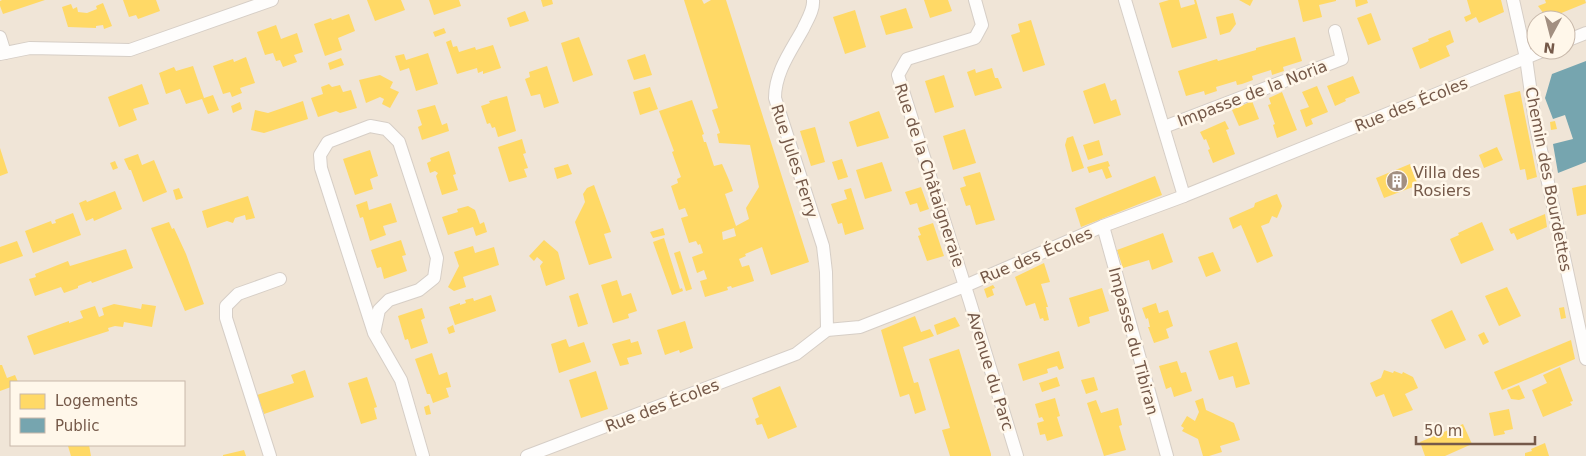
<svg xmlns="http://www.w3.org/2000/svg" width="1586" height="456" font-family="'DejaVu Sans',sans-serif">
	<rect width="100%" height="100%" fill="#f7f2ea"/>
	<path fill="#f0e5d7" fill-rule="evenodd" d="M0,0H1586V456H0ZM1536,20H1566V50H1536ZM11,382H184V445H11Z"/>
	<g fill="#ffd966" fill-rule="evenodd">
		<path d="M2,0H45L3,14L0,6V1Z"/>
		<path d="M123,0H156L160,11L138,19L136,15L129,17Z"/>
		<path d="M367,0H401L405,10L375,21Z"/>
		<path d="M429,0H459L461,6L434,15Z"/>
		<path d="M541,0H552L553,4L543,7Z"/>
		<path d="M684,0H702L704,4L711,0H726L809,262L771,275L762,247L745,254L746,256L739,259L742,267L749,265L754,281L732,288L731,286L727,287L728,290L705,297L700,281L707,279L704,270L697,273L692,257L703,253L700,244L698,245L696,241L689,243L681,218L688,216L685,208L679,210L671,186L678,183L677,179L681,177L672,152L674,151L659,111L692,100L704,134L702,135L704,142H706L714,166L722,164L729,180L733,191L725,194L736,226L749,219L746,208L759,187L750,145L719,143L717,134L720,133L712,110L718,108ZM734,228L736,236L723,240L722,232Z"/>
		<path d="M924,0H948L952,11L930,18Z"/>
		<path d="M1169,0H1179L1181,8L1195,4L1194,0H1196L1207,38L1172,48L1159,3Z"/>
		<path d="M1239,0H1253L1250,6Z"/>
		<path d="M1298,0H1336V1L1319,5L1322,17L1303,22Z"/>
		<path d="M1355,0H1367L1368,3L1356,7Z"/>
		<path d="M1467,0H1501L1504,12L1479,23L1476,17L1466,22L1464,17L1471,14Z"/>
		<path d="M1545,0H1585L1586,3L1554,16H1549L1544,14L1538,6L1546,3Z"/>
		<path d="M103,3L112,26L104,29L103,25L96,26V28L68,27L62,7L71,4L73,9L77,7L78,12L87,13L97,9L96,6Z"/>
		<path d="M906,8L913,28L886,35L880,16Z"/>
		<path d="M855,10L866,47L845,54L833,17Z"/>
		<path d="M525,11L529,21L510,27L507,18Z"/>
		<path d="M1233,13L1236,24L1230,32L1220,35L1216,17Z"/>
		<path d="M1371,13L1381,40L1368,45L1357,18Z"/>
		<path d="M349,14L355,31L338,38L342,50L325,56L314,24L331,18L332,20Z"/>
		<path d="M1031,20L1045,65L1023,72L1011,35L1020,32L1018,24Z"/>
		<path d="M276,25L281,39L297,33L303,52L294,55L297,62L283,67L280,60L276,61L273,53L265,55L257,32Z"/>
		<path d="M444,28L446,33L435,37L433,32Z"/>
		<path d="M1450,30L1454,42L1446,46L1450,56L1420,69L1412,48L1429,41L1428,39Z"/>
		<path d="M579,37L593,75L573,82L561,43Z"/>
		<path d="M1295,37L1302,61L1283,67L1284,71L1272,75L1271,70L1252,76L1253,80L1242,84L1237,85L1236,81L1216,87L1217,91L1205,95L1204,91L1186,96L1178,71L1217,59L1218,61L1256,50V48Z"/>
		<path d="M451,40L453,47L457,46L459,52L475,47L476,50L493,45L501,68L483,74V71L478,73L477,68L457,74L446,42Z"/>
		<path d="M428,53L438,84L416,91L409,68L400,71L395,56L404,54L406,60Z"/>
		<path d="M645,54L652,75L634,80L627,60Z"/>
		<path d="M246,57L255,83L240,88L242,93L232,97L230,92L223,94L213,66L233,59L234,62Z"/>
		<path d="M341,58L344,65L330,70L328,63Z"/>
		<path d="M193,66L204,98L213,95L219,110L208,114L202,99L186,104L180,89L166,94L159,73L174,67L176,71Z"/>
		<path d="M547,66L559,103L544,108L540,94L531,96L525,79L530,77L529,72Z"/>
		<path d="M992,68L995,78H998L1002,88L975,96L967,72L975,69L976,73Z"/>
		<path d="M380,75L393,82L390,88L399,92L390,108L382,104L384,99L380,97L366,103L359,80Z"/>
		<path d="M944,75L954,107L935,113L925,81Z"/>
		<path d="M1353,76L1360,93L1345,99L1346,101L1335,106L1327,86Z"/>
		<path d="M1105,83L1111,101L1116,99L1121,115L1094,124L1083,91Z"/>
		<path d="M142,84L149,104L133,109L137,120L119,127L108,97Z"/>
		<path d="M329,84L332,87L340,85L343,92L351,90L357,108L340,113L336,111L318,117L311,98L323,94L321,87Z"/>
		<path d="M1317,86L1328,112L1311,119L1313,124L1306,127L1300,110L1309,107L1302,92Z"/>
		<path d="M650,87L658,109L640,115L633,92Z"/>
		<path d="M1520,91L1537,177L1527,180L1525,169L1520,170L1504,95Z"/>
		<path d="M1282,92L1297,130L1277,138L1273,125L1275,124L1268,105L1271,104L1269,98Z"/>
		<path d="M507,96L516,131L498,137L495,127L492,128L490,123L487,124L481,106L490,103L489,101Z"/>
		<path d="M303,101L308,119L264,133L251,130L255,110L268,113Z"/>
		<path d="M1252,101L1259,119L1239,126L1232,110Z"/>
		<path d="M240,102L242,109L233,113L231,106Z"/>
		<path d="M435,105L442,125L447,123L449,131L422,140L418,127L422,125L417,110Z"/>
		<path d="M879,111L889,138L857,147L849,122Z"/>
		<path d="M1225,121L1229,129L1226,130L1235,154L1213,163L1208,150L1210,149L1206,139L1204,140L1200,132Z"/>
		<path d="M1555,121L1557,129L1551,130L1550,122Z"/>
		<path d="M815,127L825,162L811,166L800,131Z"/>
		<path d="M965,129L976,163L953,170L943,136Z"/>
		<path d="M1073,136L1084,168L1072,172L1065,145L1067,138Z"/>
		<path d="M522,139L526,153L523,154L528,168L524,169L527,177L509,182L498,147Z"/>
		<path d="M1099,140L1103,155L1088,160L1083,145Z"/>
		<path d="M1497,147L1503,160L1484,168L1479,155Z"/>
		<path d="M0,148L8,173L0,176Z"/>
		<path d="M370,150L378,176L370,179L373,189L355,195L343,159Z"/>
		<path d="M449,151L456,174L453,175L458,190L442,195L436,176L438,173L435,171L430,173L427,163L431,161L430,158Z"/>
		<path d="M138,154L142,165L154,160L167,192L143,202L131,170H129L124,159Z"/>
		<path d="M842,159L848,177L838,180L832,162Z"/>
		<path d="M115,161L118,168L113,170L110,163Z"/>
		<path d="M1108,161L1110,166L1108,167L1112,177L1106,179L1102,169L1089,173L1087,167Z"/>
		<path d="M882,162L892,191L865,199L856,170Z"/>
		<path d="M568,164L572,174L557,179L554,168Z"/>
		<path d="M1410,164L1418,185L1384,198L1376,178Z"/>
		<path d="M980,172L995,220L976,225L970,205L966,206L960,188L966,186L963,177Z"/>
		<path d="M1155,176L1162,195L1081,227L1075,208Z"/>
		<path d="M594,185L611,232L604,234L612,258L589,265L575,222L585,202L583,194L587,188Z"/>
		<path d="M1586,185V214L1577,216L1572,188Z"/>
		<path d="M921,187L929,209L920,212L917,203L910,205L905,192Z"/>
		<path d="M179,188L183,198L176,200L173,190Z"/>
		<path d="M851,188L864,229L845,235L842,223L838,224L831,204L847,199L844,190Z"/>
		<path d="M115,191L122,209L94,221L93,218L86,221L79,203L86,200L87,202Z"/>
		<path d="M1277,194L1282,206L1277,218L1272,216L1269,223L1261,226L1273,256L1257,263L1241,225L1233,229L1229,218L1254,207L1255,203Z"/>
		<path d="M248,196L255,218L246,220L245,215L235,218L233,223L227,221L207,228L202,211Z"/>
		<path d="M367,201L369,210L391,203L397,222L383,226L386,235L370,241L363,217L360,218L356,205Z"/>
		<path d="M468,206L475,210L480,224L484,222L487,232L476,236L473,227L448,235L442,217L458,212L457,209Z"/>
		<path d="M73,213L81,235L33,253L25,231L51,221L52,224L56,223L55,220Z"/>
		<path d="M1545,214L1547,227L1517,240L1514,233L1511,234L1509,229Z"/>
		<path d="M169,222L172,229L174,228L186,254L204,304L185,311L151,228Z"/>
		<path d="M1482,222L1494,250L1461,264L1450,239L1459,235L1458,233Z"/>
		<path d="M933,223L944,256L927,261L918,236L921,235L918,228Z"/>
		<path d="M663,228L665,235L653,238L650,232Z"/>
		<path d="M1163,233L1173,262L1152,270L1149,260L1123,268L1117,250Z"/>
		<path d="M664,238L680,289L682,288L683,291L672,295L653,242Z"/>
		<path d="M401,240L406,255L402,256L407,271L384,279L381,267L377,268L371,250Z"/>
		<path d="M544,240L558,252L565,279L546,286L540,266L543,262L537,257L534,261L529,256Z"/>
		<path d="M17,241L23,256L0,264V247Z"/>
		<path d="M473,246L475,253L494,247L499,265L463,277L466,287L454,291L448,287L459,266L454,252Z"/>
		<path d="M126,249L133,268L92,283L91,281L78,286V288L64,293L61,287L35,296L29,279L36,277L35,274L68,261L70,266Z"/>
		<path d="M680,251L692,289L686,291L674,253Z"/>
		<path d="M1213,252L1221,271L1206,277L1198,257Z"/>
		<path d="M1044,263L1050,282L1041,284L1048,307H1046L1049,320L1044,321L1043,318L1040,319L1035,303L1026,306L1015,277Z"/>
		<path d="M617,280L622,296L631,293L637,311L628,314L629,318L613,323L601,285Z"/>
		<path d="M993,285L995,288L992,289L994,295L987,298L984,289Z"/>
		<path d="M1507,287L1521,316L1499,326L1485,296Z"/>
		<path d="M1102,288L1109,311L1089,317L1090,323L1078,327L1069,298Z"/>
		<path d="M578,293L588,324L578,327L569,296Z"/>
		<path d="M491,295L496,311L455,325L449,307L460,303V305L466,303L465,300L473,298L474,301Z"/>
		<path d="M1156,303L1159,313L1168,310L1173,326L1166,329L1169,338L1154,343L1148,327H1150L1148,318L1146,319L1142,308Z"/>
		<path d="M114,304L141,309L142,304L156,306L152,327L124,322L123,327L115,326L108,328L109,331L34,355L27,336L69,321V323L83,318L80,311L95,306L99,317L104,315L102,308Z"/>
		<path d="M1564,307L1566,318L1561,319L1559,308Z"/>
		<path d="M422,308L425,318L421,320L428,343L411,349L408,339L405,340L398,316Z"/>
		<path d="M1452,310L1466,340L1445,349L1431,320Z"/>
		<path d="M915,316L921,332L930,329L934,336L903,347L914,383L918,382L926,410L915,414L909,394L900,397L881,330Z"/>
		<path d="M955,317L960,326L937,335L934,325Z"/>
		<path d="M685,321L693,348L680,353L679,350L665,355L657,330Z"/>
		<path d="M453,325L455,332L449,334L447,328Z"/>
		<path d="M1484,332L1489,342L1483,345L1478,335Z"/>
		<path d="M566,339L569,347L584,342L591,362L559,373L551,344Z"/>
		<path d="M630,339L631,343L638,341L642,354L627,358L629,364L620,366L612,344Z"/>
		<path d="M1571,340L1575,359L1502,390L1494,372Z"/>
		<path d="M1237,342L1250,384L1236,388L1233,376L1219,380L1209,351Z"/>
		<path d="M959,349L991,454V456H950L942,430L950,428L929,359Z"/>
		<path d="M1059,351L1064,368L1059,370L1057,366L1047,369L1048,373L1023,381L1018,364Z"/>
		<path d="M432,353L439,375L447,372L451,387L446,388L449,397L433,403L430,394H427L415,359Z"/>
		<path d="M1177,361L1181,373L1186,372L1192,391L1174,397L1171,387L1166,389L1159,366Z"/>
		<path d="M0,365H2L7,378L15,375L18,382H11V387L0,391Z"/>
		<path d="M1560,367L1573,401L1570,402L1572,405L1543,417L1532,390L1547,383L1543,375Z"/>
		<path d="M305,370L314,397L264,414L257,395L294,383L291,375Z"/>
		<path d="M1384,370L1393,373L1394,371L1402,374L1403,372L1413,377L1418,388L1405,394L1413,410L1393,417L1384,394L1376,397L1370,383L1381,378Z"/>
		<path d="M596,371L608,409L581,418L569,380Z"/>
		<path d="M367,377L377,407L374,408L377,419L361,424L348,383Z"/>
		<path d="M1057,377L1060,386L1042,392L1039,383Z"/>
		<path d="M1094,377L1098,390L1086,394L1081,380Z"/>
		<path d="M1519,385L1525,398L1519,400L1511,399L1507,390Z"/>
		<path d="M780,386L797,427L768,439L762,424L757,425L755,419L759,417L752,398Z"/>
		<path d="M1055,398L1060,416L1057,417L1063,436L1047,441L1045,434L1040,435L1037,423L1044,421L1042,417L1039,418L1035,404Z"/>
		<path d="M1203,398L1206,410L1234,423L1240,440L1220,446L1222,452L1209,456H1203L1198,439L1182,431L1184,428L1181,426L1187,416L1195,421L1199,412L1195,401Z"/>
		<path d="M1096,400L1101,413L1118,408L1122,425L1119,426L1126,450L1104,456L1087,403Z"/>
		<path d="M429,405L431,414L426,415L424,407Z"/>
		<path d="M1509,409L1513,429L1504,431L1505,434L1494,436L1489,413Z"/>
		<path d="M1463,424L1472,444L1445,456H1425L1420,442Z"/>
		<path d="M1545,443L1549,456H1525V453L1532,451L1531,449Z"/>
		<path d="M70,445H89L91,456H71L68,446Z"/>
		<path d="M244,450L246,456H223V455Z"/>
	</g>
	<path fill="#76a5af" d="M1586,61V162L1558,173L1553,144L1573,139L1565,115L1553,119L1545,98L1552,74Z"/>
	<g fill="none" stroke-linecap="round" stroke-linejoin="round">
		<g stroke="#d6cec6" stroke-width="14">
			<g id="street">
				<path d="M813,0C814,10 807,20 803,29C791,51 775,72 775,98L823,246L826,272L827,330"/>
				<path d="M975,0L982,25L975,38L907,59L898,75L970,302L1017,456"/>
				<path d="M1125,0L1184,196"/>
				<path d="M1513,0L1526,58L1535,122L1586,359"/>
				<path d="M0,37L5,53"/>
				<path d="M1566,41L1586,33"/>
				<path d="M0,54L30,48L130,50L272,0"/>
				<path d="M1164,127L1342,59L1335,31"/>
				<path d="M1103,226L1167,456"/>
				<path d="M374,333L379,310L389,300L419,290L434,278L437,258L399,142L386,129L370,126L328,142L320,155L321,168L374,333L401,380L423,456"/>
				<path d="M270,456L226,318V306L238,294L280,279"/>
				<path d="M527,456L796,354L827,330L860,327L965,286L1103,226L1184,196L1545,50"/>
			</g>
		</g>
		<use href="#street" stroke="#fefdfc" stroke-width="12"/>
	</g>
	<defs>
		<g id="building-disc" transform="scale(1.125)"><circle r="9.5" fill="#a28f81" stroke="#fff7ea"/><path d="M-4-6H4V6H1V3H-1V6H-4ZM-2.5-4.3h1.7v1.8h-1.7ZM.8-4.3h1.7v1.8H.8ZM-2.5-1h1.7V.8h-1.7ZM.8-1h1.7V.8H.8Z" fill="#fff"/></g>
	</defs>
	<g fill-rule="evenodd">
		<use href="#building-disc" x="1397" y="181"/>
	</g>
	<g text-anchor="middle" stroke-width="5" stroke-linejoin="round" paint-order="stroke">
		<g font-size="16" fill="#755949" stroke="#fff7ea">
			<text transform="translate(1252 93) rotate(-21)" y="6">Impasse de la Noria</text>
			<text transform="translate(1411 104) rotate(-22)" y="6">Rue des Écoles</text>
			<text transform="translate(795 161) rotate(72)" y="6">Rue Jules Ferry</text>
			<text transform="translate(930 175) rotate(72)" y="6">Rue de la Châtaigneraie</text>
			<text transform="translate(1549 179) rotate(79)" y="6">Chemin des Bourdettes</text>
			<text transform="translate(1036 255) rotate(-23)" y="6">Rue des Écoles</text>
			<text transform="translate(1134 341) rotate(75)" y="6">Impasse du Tibiran</text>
			<text transform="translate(991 371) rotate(73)" y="6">Avenue du Parc</text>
			<text transform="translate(662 405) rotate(-21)" y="6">Rue des Écoles</text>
		</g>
		<g font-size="16" fill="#755949" stroke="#fff7ea" text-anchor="start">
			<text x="1413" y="178">Villa des<tspan x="1413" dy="18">Rosiers</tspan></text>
		</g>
	</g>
	<rect x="10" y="381" width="175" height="65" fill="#fff7ea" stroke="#c8b8aa"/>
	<rect x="20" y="394" width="25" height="15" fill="#ffd966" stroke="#c8b8aa"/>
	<text x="55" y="406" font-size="15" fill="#755949">Logements</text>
	<rect x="20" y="418" width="25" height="15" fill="#76a5af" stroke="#c8b8aa"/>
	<text x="55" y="431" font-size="15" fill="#755949">Public</text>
	<g transform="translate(1551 35) rotate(187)"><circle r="24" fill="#fff7ea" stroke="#c8b8aa"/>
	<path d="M0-4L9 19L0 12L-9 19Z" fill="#a28f81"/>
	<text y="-8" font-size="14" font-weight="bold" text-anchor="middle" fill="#755949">N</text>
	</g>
	<path d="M1416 436v8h119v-8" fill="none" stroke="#755949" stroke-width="2.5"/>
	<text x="1424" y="436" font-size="15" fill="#755949" stroke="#fff7ea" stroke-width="4" paint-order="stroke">50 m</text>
</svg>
